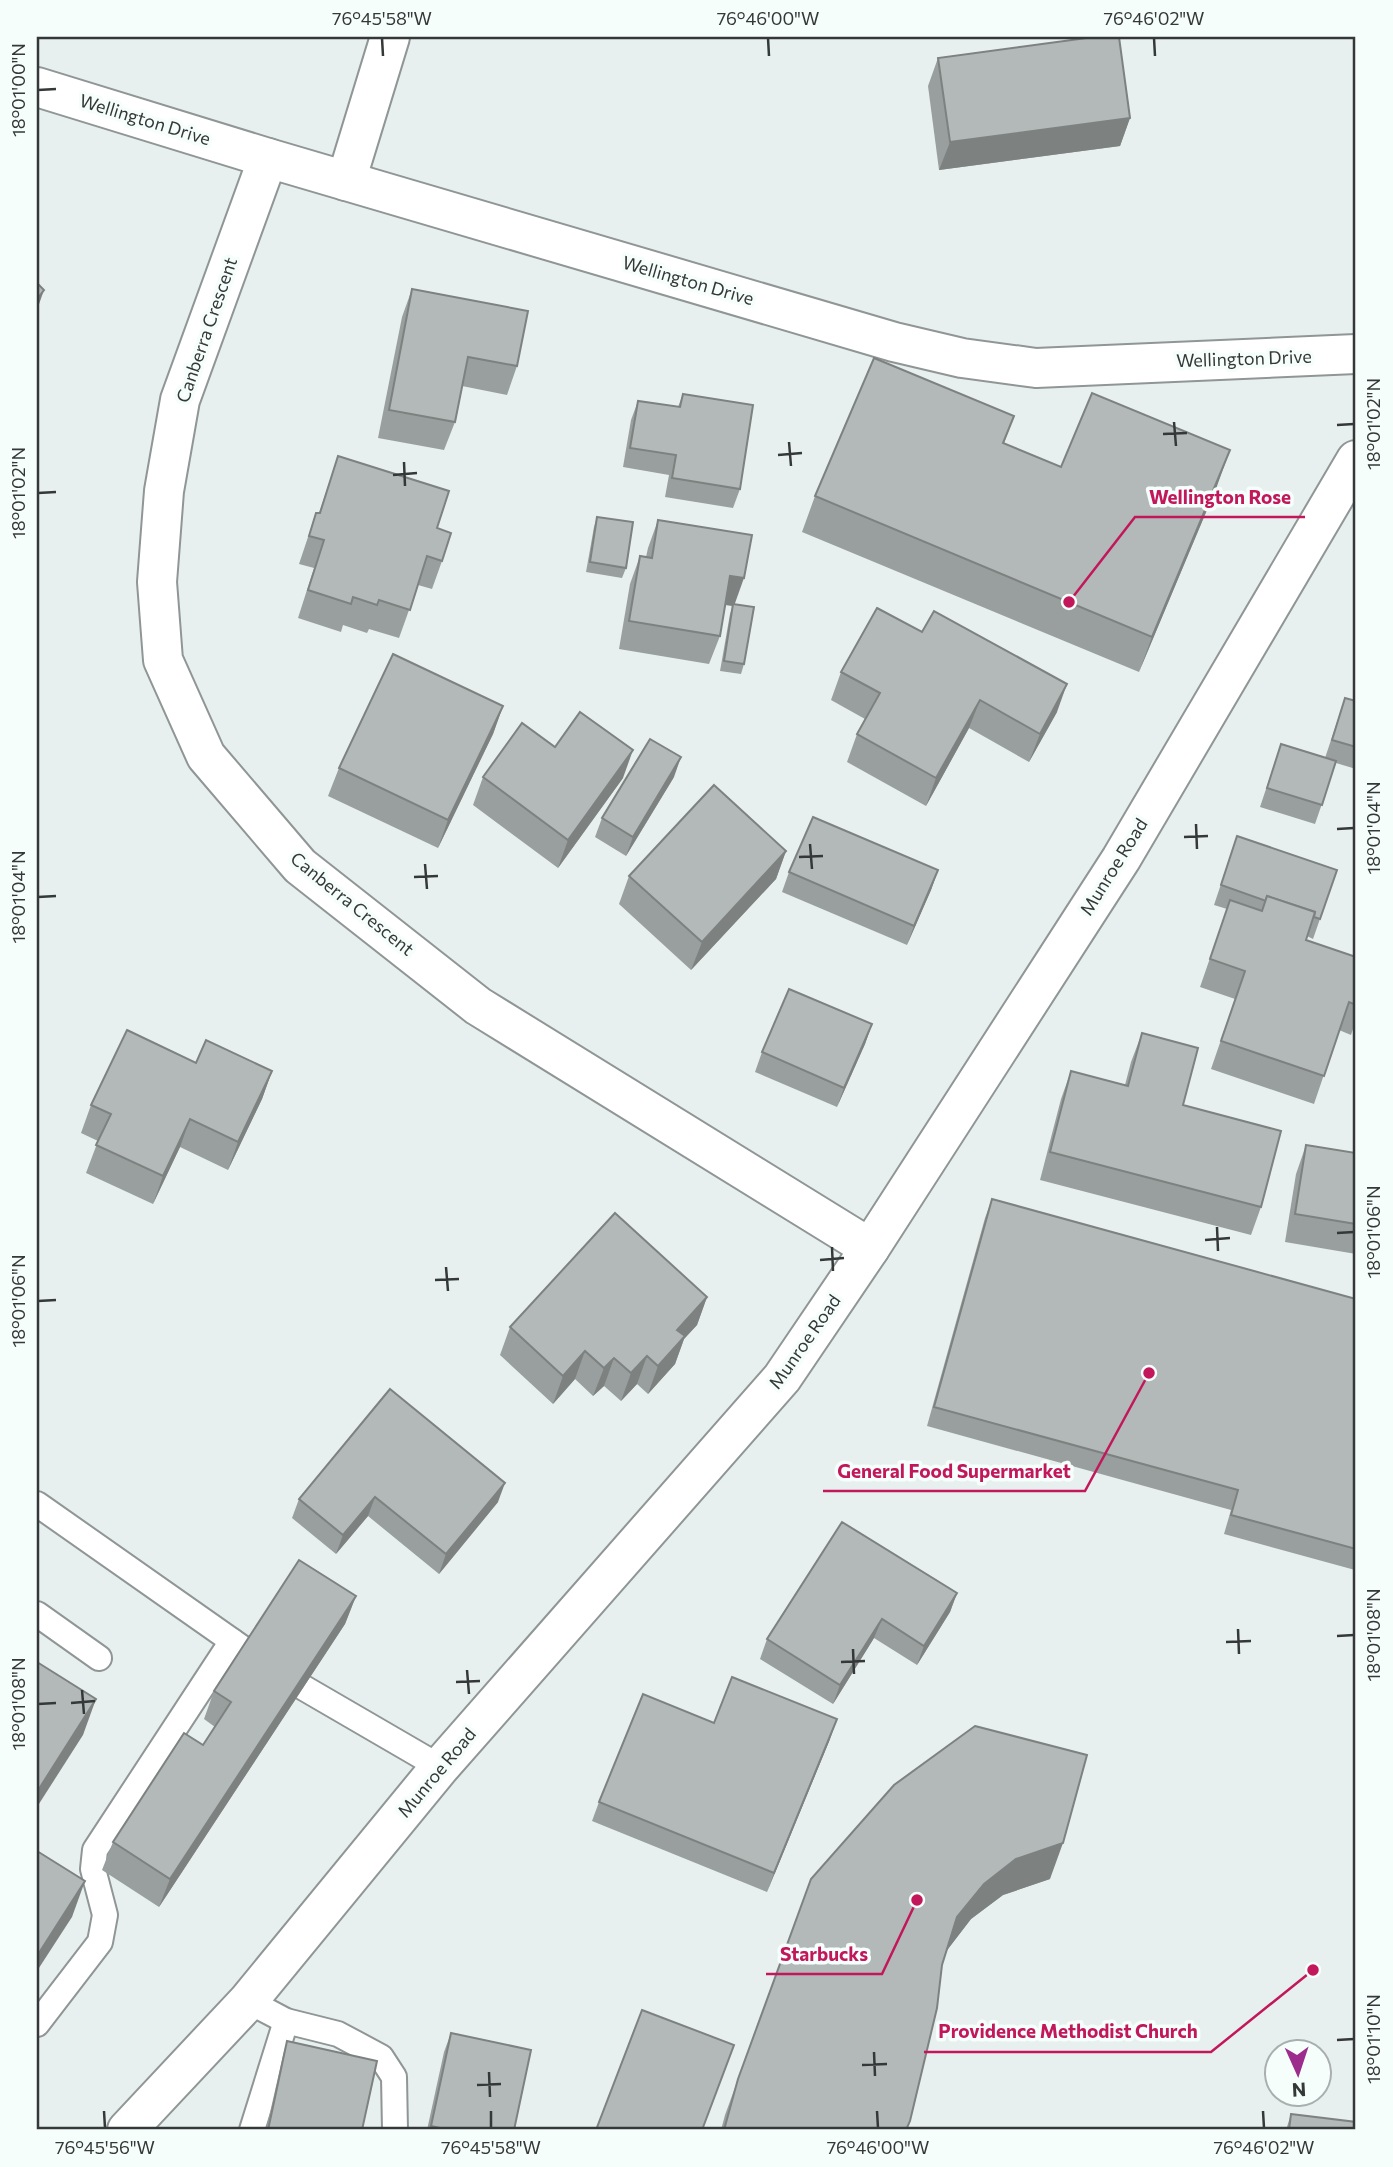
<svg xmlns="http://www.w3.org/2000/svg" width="1393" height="2167" font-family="Commissioner,sans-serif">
	<rect width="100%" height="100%" fill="#e8f0ef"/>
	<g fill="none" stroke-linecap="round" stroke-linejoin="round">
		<g stroke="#8f9695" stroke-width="28">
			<g id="service">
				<path d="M37,1504L245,1650"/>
				<path d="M37,1614L99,1658"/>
				<path d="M304,1688L440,1767"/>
				<path d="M248,2001L286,2021L338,2034L381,2057L394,2077L395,2130"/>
				<path d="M37,2024L100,1942L105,1915L93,1869L95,1850L232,1641"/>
				<path d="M252,2130L286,2021"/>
			</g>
		</g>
		<g stroke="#8f9695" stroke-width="42">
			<g id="minor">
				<path d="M37,87L268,158L894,342L962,358L1036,368L1356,354"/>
				<path d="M268,158L180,400L164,491L157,582L163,660L206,756L300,866L478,1006L870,1248"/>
				<path d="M346,181L390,37"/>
				<path d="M127,2130L248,2001L440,1767L782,1378L870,1248L1121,859L1356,460"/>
			</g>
		</g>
		<use href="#service" stroke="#fff" stroke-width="24"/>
		<use href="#minor" stroke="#fff" stroke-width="38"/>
	</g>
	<g fill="#999f9e">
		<path d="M938,58L1130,118L1120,146L939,170L928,86Z"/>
		<path d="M412,289L517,366L507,395L462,386L455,422L444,450L378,438L402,317Z"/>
		<path d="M683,394L740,489L733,508L665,497L669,475L623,467L631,420L638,401L678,407Z"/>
		<path d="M1014,416L1004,443L1061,467L1217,486L1139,672L802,532L815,496Z"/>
		<path d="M338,456L442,561L432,589L418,585L399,638L369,629L367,633L343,625L341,632L298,618L314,568L299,564L316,513H319Z"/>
		<path d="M597,517L626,568L622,578L586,572L594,527Z"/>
		<path d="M658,520L735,604L744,664L741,674L720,671L730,614L733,606L725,605L720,636L709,664L619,649L630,584L640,556L646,557L648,548Z"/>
		<path d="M922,632L1057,712L1029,762L969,728L926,806L847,762L857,734L865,719L831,700L841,672Z"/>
		<path d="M1345,698L1356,701V769L1336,763L1315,824L1260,807L1281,744L1325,758Z"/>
		<path d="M503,706L493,734L438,848L328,796L339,768Z"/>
		<path d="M555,747L623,778L558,868L473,805L483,777Z"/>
		<path d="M674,777L626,856L595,837L602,818Z"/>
		<path d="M1237,836L1337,870L1313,939L1307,936L1306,940L1356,957V1020L1351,1035L1339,1030L1314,1104L1211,1069L1235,999L1200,987L1227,909L1214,905Z"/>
		<path d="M786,851L776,879L691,970L619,904L629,876Z"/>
		<path d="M938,870L931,890L907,945L782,892L789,872Z"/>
		<path d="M872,1024L865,1044L837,1107L755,1072L762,1052Z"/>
		<path d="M1142,1033L1183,1105L1261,1207L1251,1235L1040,1180L1061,1099L1071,1071L1125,1085L1131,1062Z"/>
		<path d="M196,1063L272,1071L262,1099L228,1170L180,1147L153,1204L86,1173L98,1141L81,1133L91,1105Z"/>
		<path d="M1306,1145L1356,1153V1254L1285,1242L1296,1174Z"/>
		<path d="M992,1199L1356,1299L1355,1570L1224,1534L1231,1510L927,1426L985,1218Z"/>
		<path d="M707,1297L697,1325L684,1339L675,1364L648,1394L637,1384L621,1401L604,1386L593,1396L575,1379L553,1404L500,1355L510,1327Z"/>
		<path d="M390,1389L498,1502L439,1574L368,1516L336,1554L292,1518L299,1499Z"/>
		<path d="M957,1593L950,1612L917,1665L874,1638L833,1704L760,1659L767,1639Z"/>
		<path d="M356,1596L345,1624L159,1907L102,1870L113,1842L203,1745L215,1727L204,1719L214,1691Z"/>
		<path d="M714,1723L830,1739L767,1892L592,1821L599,1802Z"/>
		<path d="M811,1879H1050L1003,1895L971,1919L947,1950L942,1965L907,2130H721L725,2115Z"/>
		<path d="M451,2033L514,2130H427L444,2052Z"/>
		<path d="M287,2041L362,2130H266L284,2051Z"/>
		<path d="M1291,2114L1356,2130H1286Z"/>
	</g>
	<g fill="#7d8281">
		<path d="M1130,118L1120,146L939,170L950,142Z"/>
		<path d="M44,290L37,310V299Z"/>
		<path d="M1230,450L1217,486L1139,672L1152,637Z"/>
		<path d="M730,576L744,578L734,606L719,604Z"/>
		<path d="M1067,684L1057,712L1029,762L1040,734Z"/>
		<path d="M980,700L969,728L926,806L936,778Z"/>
		<path d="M503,706L493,734L438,848L448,820Z"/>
		<path d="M633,750L623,778L558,868L568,840Z"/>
		<path d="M681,757L674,777L626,856L633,837Z"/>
		<path d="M786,851L776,879L691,970L702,942Z"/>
		<path d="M938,870L931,890L907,945L914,926Z"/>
		<path d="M872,1024L865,1044L837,1107L844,1088Z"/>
		<path d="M272,1071L262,1099L228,1170L238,1142Z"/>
		<path d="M190,1119L180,1147L153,1204L163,1176Z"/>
		<path d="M707,1297L697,1325L684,1339L675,1364L648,1394L658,1366L677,1330Z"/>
		<path d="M585,1351L575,1379L553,1404L563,1376Z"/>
		<path d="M647,1356L637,1384L621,1401L631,1373Z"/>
		<path d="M614,1358L604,1386L593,1396L604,1368Z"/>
		<path d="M505,1483L498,1502L439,1574L446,1554Z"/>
		<path d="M375,1497L368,1516L336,1554L343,1535Z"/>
		<path d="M957,1593L950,1612L917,1665L924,1646Z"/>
		<path d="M356,1596L345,1624L159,1907L170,1879Z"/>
		<path d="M882,1619L874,1638L833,1704L840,1685Z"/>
		<path d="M96,1699L83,1735L37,1807V1792Z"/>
		<path d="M837,1719L830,1739L767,1892L774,1873Z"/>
		<path d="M1063,1843L1050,1879L1003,1895L971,1919L945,1953L957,1917L984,1884L1016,1859Z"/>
		<path d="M85,1881L72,1917L37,1971V1956Z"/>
	</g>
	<g fill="#b2b9b8" stroke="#7d8281" stroke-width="2">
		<path d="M1094,37H1119L1130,118L950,142L938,58Z"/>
		<path d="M37,283L44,290L37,299Z"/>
		<path d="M412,289L528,311L517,366L468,357L455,422L389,410Z"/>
		<path d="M874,358L1014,416L1003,443L1061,467L1092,393L1230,450L1152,637L815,496Z"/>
		<path d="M683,394L753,405L740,489L672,478L676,455L630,448L638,401L680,407Z"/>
		<path d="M338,456L449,491L437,528L451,533L442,561L427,556L410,610L379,600L377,605L353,597L351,604L308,590L324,540L309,536L316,513H320Z"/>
		<path d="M597,517L633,522L626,568L590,562Z"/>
		<path d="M658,520L752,535L744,578L730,576L720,636L629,621L640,556L652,558Z"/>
		<path d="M733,604L754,607L744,664L724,661Z"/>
		<path d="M877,608L922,632L934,611L1067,684L1040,734L980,700L936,778L857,734L880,693L841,672Z"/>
		<path d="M393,654L503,706L448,820L339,768Z"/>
		<path d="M1345,698L1356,701V747L1332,740Z"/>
		<path d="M580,712L633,750L568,840L483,777L522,723L555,747Z"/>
		<path d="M650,739L681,757L633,837L602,818Z"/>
		<path d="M1281,744L1336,761L1322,805L1267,788Z"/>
		<path d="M714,785L786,851L702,942L629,876Z"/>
		<path d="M813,817L938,870L914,926L789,872Z"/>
		<path d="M1237,836L1337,870L1320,919L1314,917L1315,912L1267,896L1266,901L1221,885Z"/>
		<path d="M1267,896L1315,912L1306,940L1356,957V1005L1349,1002L1324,1076L1221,1041L1245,971L1210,959L1230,900L1262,911Z"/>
		<path d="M789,989L872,1024L844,1088L762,1052Z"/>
		<path d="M127,1030L196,1063L206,1040L272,1071L238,1142L190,1119L163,1176L96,1145L111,1114L91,1105Z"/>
		<path d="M1142,1033L1198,1048L1183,1105L1281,1131L1261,1207L1050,1152L1071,1071L1128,1086Z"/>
		<path d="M1306,1145L1356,1153V1224L1295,1214Z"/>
		<path d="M992,1199L1356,1299V1549L1231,1515L1238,1490L934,1407Z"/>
		<path d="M615,1213L707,1297L677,1330L685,1336L658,1366L647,1356L631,1373L614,1358L604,1368L585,1351L563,1376L510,1327Z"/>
		<path d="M390,1389L505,1483L446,1554L375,1497L343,1535L299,1499Z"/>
		<path d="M842,1522L957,1593L924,1646L882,1619L840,1685L767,1639Z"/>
		<path d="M299,1560L356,1596L170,1879L113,1842L184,1733L203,1745L231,1702L214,1691Z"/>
		<path d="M37,1662L96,1699L37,1792Z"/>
		<path d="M732,1677L837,1719L774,1873L599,1802L643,1694L714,1723Z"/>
		<path d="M975,1726L1087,1755L1063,1843L1016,1859L984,1884L957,1917L942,1965L937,2008L910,2121L906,2130H724L738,2079L811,1879L894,1785Z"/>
		<path d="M37,1851L85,1881L37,1956Z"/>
		<path d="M642,2010L734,2045L702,2130H596Z"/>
		<path d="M451,2033L531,2050L514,2130H449L431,2126Z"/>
		<path d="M287,2041L377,2061L362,2130H268Z"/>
		<path d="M1291,2114L1356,2122V2130H1289Z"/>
	</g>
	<path fill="none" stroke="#353838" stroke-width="2.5" d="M382,38L383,56M768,38L769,56M1154,38L1155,56M38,90L56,89M1174,422L1176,446M1337,425L1354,424M1163,434L1187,433M789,442L791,466M778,455L802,453M404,462L405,486M393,475L417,473M38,493L56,492M1196,824L1197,849M1337,829L1354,828M1184,837L1208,836M810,844L812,869M799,857L823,856M425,864L427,889M414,877L438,876M38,897L56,896M1217,1227L1218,1251M1337,1233L1354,1232M1205,1240L1230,1238M832,1247L833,1271M820,1260L844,1258M446,1267L448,1291M435,1280L459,1279M38,1301L56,1300M1238,1629L1239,1654M1337,1636L1354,1635M1226,1642L1251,1641M853,1649L854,1674M841,1662L865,1661M467,1670L469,1694M456,1682L480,1681M82,1690L84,1714M71,1703L95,1701M38,1704L56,1703M1337,2040L1354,2039M874,2052L875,2076M862,2065L887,2064M489,2072L490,2097M477,2085L501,2084M104,2111L105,2128M491,2111V2128M877,2111L878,2128M1263,2111L1264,2128"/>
	<g text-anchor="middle" stroke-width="7" stroke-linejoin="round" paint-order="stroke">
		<g font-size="18" fill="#353838" stroke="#f6fefc">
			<text transform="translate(145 120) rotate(17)" y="6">Wellington Drive</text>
			<text transform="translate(688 281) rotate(16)" y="6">Wellington Drive</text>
			<text transform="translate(207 330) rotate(-71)" y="6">Canberra Crescent</text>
			<text transform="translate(1244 359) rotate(-2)" y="6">Wellington Drive</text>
			<text transform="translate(1114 867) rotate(-58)" y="6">Munroe Road</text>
			<text transform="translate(352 904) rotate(39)" y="6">Canberra Crescent</text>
			<text transform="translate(805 1342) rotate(-55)" y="6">Munroe Road</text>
			<text transform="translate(437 1773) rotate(-50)" y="6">Munroe Road</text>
		</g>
	</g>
	<path fill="none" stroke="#c2185b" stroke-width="2.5" d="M1069 602L1135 517H1305M1149 1373L1085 1491H823M917 1900L882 1974H766M1313 1970L1211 2052H924"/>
	<g fill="#c2185b" stroke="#f6fefc" stroke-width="2.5">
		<circle cx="1069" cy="602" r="7"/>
		<circle cx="1149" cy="1373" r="7"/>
		<circle cx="917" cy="1900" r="7"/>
		<circle cx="1313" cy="1970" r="7"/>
	</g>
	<g font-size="19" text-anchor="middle" font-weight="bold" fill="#c2185b" stroke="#f6fefc" stroke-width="7" stroke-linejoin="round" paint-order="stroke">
		<text x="1220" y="504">Wellington Rose</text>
		<text x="954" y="1478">General Food Supermarket</text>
		<text x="824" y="1961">Starbucks</text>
		<text x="1068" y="2038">Providence Methodist Church</text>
	</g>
	<rect width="1393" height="2167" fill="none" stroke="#f6fefc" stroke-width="77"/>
	<g transform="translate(1298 2073) rotate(177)"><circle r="33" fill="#f6fefc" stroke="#a9afae" stroke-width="2"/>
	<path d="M0-5L12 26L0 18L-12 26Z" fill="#9c2d8c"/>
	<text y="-10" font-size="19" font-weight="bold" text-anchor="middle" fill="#353838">N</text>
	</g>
	<rect x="38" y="38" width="1316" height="2090" fill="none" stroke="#353838" stroke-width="2.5"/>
	<g font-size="18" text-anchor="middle" fill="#353838">
		<text x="382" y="25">76°45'58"W</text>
		<text x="768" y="25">76°46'00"W</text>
		<text x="1154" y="25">76°46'02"W</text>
		<text transform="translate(19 90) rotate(-90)" y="6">18°01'00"N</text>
		<text transform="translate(1374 424) rotate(-90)" y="6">18°01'02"N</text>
		<text transform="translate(19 493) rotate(-90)" y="6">18°01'02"N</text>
		<text transform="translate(1374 828) rotate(-90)" y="6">18°01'04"N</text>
		<text transform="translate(19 897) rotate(-90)" y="6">18°01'04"N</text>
		<text transform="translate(1374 1232) rotate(-90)" y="6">18°01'06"N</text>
		<text transform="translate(19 1301) rotate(-90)" y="6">18°01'06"N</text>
		<text transform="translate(1374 1635) rotate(-90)" y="6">18°01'08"N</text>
		<text transform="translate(19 1704) rotate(-90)" y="6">18°01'08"N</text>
		<text transform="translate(1374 2039) rotate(-90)" y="6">18°01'10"N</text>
		<text x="105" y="2154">76°45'56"W</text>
		<text x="491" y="2154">76°45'58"W</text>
		<text x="878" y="2154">76°46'00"W</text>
		<text x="1264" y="2154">76°46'02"W</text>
	</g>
</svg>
